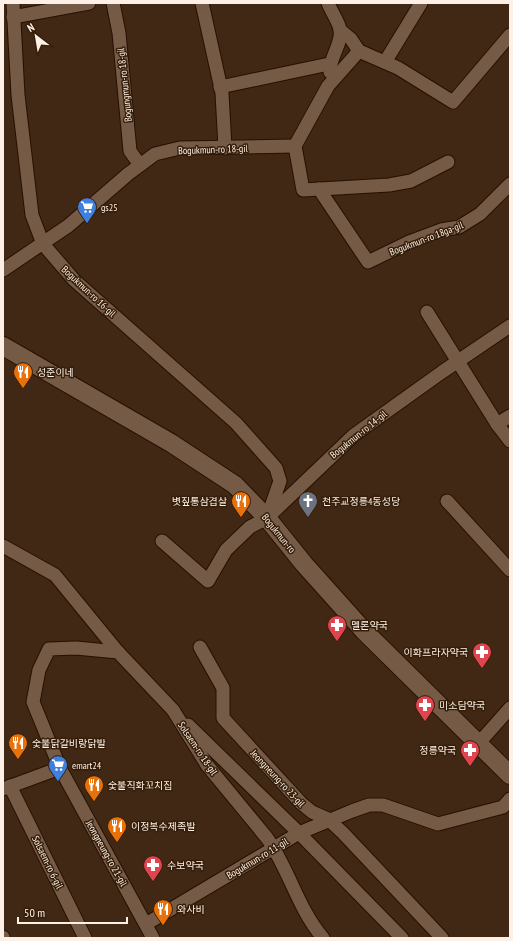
<svg xmlns="http://www.w3.org/2000/svg" width="513" height="941" font-family="'PT Sans Narrow','Noto Sans KR',sans-serif">
	<rect width="100%" height="100%" fill="#402814"/>
	<g fill="none" stroke-linecap="round" stroke-linejoin="round">
		<g stroke="#261000" stroke-width="15">
			<g id="minor">
				<path d="M13,3L18,95L32,215L43,244L74,280L236,423L276,468L280,481L267,518"/>
				<path d="M113,3L119,33L130,151L140,165"/>
				<path d="M202,3L222,93L225,148"/>
				<path d="M328,3C331,11 338,21 340,29C343,43 329,58 330,72"/>
				<path d="M13,17L89,3"/>
				<path d="M340,30L351,39L359,51L398,68L453,102L510,35"/>
				<path d="M359,51L328,86L295,146L303,190L389,185L411,181L448,162"/>
				<path d="M385,62L421,3"/>
				<path d="M220,87L329,64"/>
				<path d="M319,189L368,262L409,242L441,230L459,227L480,214L510,184"/>
				<path d="M3,270L68,226L128,174L155,154L180,148L295,146"/>
				<path d="M427,312L497,424L510,441"/>
				<path d="M497,424L510,416"/>
				<path d="M447,501L510,570"/>
				<path d="M162,541L208,581L226,550L250,527L267,518L354,435L442,372L510,326"/>
				<path d="M3,546L55,575L118,652"/>
				<path d="M200,647L223,688V718L301,803L312,812L328,819L343,833L442,938"/>
				<path d="M188,725L299,833L402,938"/>
				<path d="M478,744L510,708"/>
				<path d="M10,786L85,938"/>
				<path d="M3,789L60,768"/>
				<path d="M146,924L299,833L352,811L369,805H383L438,824L503,807L510,799"/>
				<path d="M3,937V938"/>
				<path d="M153,938L60,768L33,702L39,670L49,649L76,648L118,652L173,710L207,765L267,838C289,869 298,909 323,938"/>
			</g>
		</g>
		<g stroke="#261000" stroke-width="20">
			<path id="secondary" d="M3,346L171,443L235,485L267,518L304,564L364,631L510,775"/>
		</g>
		<use href="#minor" stroke="#755a45" stroke-width="13"/>
		<use href="#secondary" stroke="#755a45" stroke-width="18"/>
	</g>
	<defs>
		<g id="supermarket-pin" transform="scale(1)"><path d="M0 17L-7.5 6A9.5 9.5 0 1 1 7.5 6Z" fill="#3f7fe0" stroke="#351e0a"/><path d="M-6-5.5h2.5l.6 2H6L4.5 2H-2.5L-4.4-4H-6ZM-1.5 3.2a1.3 1.3 0 1 0 .1 0ZM3 3.2a1.3 1.3 0 1 0 .1 0Z" fill="#fff"/></g>
		<g id="restaurant-pin" transform="scale(1)"><path d="M0 17L-7.5 6A9.5 9.5 0 1 1 7.5 6Z" fill="#e8710a" stroke="#351e0a"/><path d="M-5-6h1v4h1v-4h1v4h1v-4h1v5L-1.5 .5V6h-2V.5L-5-1ZM5-6V6H3V1.5H1.5Q1.5-4 5-6Z" fill="#fff"/></g>
		<g id="church-pin" transform="scale(1)"><path d="M0 17L-7.5 6A9.5 9.5 0 1 1 7.5 6Z" fill="#6b7280" stroke="#351e0a"/><path d="M-1.2-6h2.4v3.5h3.3v2.4h-3.3V6h-2.4V-.1h-3.3v-2.4h3.3Z" fill="#fff"/></g>
		<g id="pharmacy-pin" transform="scale(1)"><path d="M0 17L-7.5 6A9.5 9.5 0 1 1 7.5 6Z" fill="#e0444e" stroke="#351e0a"/><path d="M-2-6h4v4h4v4h-4v4h-4v-4h-4v-4h4Z" fill="#fff"/></g>
	</defs>
	<g fill-rule="evenodd">
		<use href="#supermarket-pin" x="87" y="207"/>
		<use href="#restaurant-pin" x="23" y="372"/>
		<use href="#restaurant-pin" x="241" y="501"/>
		<use href="#church-pin" x="308" y="501"/>
		<use href="#pharmacy-pin" x="337" y="625"/>
		<use href="#pharmacy-pin" x="482" y="652"/>
		<use href="#pharmacy-pin" x="425" y="705"/>
		<use href="#restaurant-pin" x="18" y="743"/>
		<use href="#pharmacy-pin" x="470" y="750"/>
		<use href="#supermarket-pin" x="58" y="765"/>
		<use href="#restaurant-pin" x="94" y="785"/>
		<use href="#restaurant-pin" x="117" y="826"/>
		<use href="#pharmacy-pin" x="153" y="865"/>
		<use href="#restaurant-pin" x="163" y="909"/>
	</g>
	<g text-anchor="middle" stroke-width="3" stroke-linejoin="round" paint-order="stroke">
		<g font-size="10" fill="#fdf0e6" stroke="#351e0a">
			<text transform="translate(124 85) rotate(-96)" y="4">Bogungmun-ro 18-gil</text>
			<text transform="translate(213 149) rotate(-2)" y="4">Bogukmun-ro 18-gil</text>
			<text transform="translate(426 238) rotate(-21)" y="4">Bogukmun-ro 18ga-gil</text>
			<text transform="translate(89 291) rotate(43)" y="4">Bogukmun-ro 16-gil</text>
			<text transform="translate(358 434) rotate(-39)" y="4">Bogukmun-ro 14-gil</text>
			<text transform="translate(279 533) rotate(51)" y="4">Bogukmun-ro</text>
			<text transform="translate(198 748) rotate(56)" y="4">Solsaem-ro 18-gil</text>
			<text transform="translate(278 778) rotate(47)" y="4">Jeongneung-ro 23-gil</text>
			<text transform="translate(107 853) rotate(61)" y="4">Jeongneung-ro 21-gil</text>
			<text transform="translate(257 858) rotate(-31)" y="4">Bogukmun-ro 11-gil</text>
			<text transform="translate(48 862) rotate(64)" y="4">Solsaem-ro 6-gil</text>
		</g>
		<g font-size="10" fill="#fdf0e6" stroke="#351e0a" text-anchor="start">
			<text x="101" y="211">gs25</text>
			<text x="37" y="376">성준이네</text>
			<text x="227" y="505" text-anchor="end">볏짚통삼겹살</text>
			<text x="322" y="505">천주교정릉4동성당</text>
			<text x="351" y="629">멜론약국</text>
			<text x="468" y="656" text-anchor="end">이화프라자약국</text>
			<text x="439" y="709">미소담약국</text>
			<text x="32" y="747">숯불닭갈비랑닭발</text>
			<text x="456" y="754" text-anchor="end">정릉약국</text>
			<text x="72" y="769">emart24</text>
			<text x="108" y="789">숯불직화꼬치집</text>
			<text x="131" y="830">이정복수제족발</text>
			<text x="167" y="869">수보약국</text>
			<text x="177" y="913">와사비</text>
		</g>
	</g>
	<rect width="513" height="941" fill="none" stroke="#fdf0e6" stroke-width="8"/>
	<g transform="translate(36 36) rotate(329)" stroke="#351e0a" stroke-width="3" paint-order="stroke">
	<path d="M0-3L7 15L0 10L-7 15Z" fill="#fdf0e6"/>
	<text y="-6" font-size="11" font-weight="bold" text-anchor="middle" fill="#fdf0e6">N</text>
	</g>
	<path d="M18 917v6h109v-6" fill="none" stroke="#fdf0e6" stroke-width="2"/>
	<text x="24" y="917" font-size="12" fill="#fdf0e6" stroke="#351e0a" stroke-width="3" paint-order="stroke">50 m</text>
</svg>
